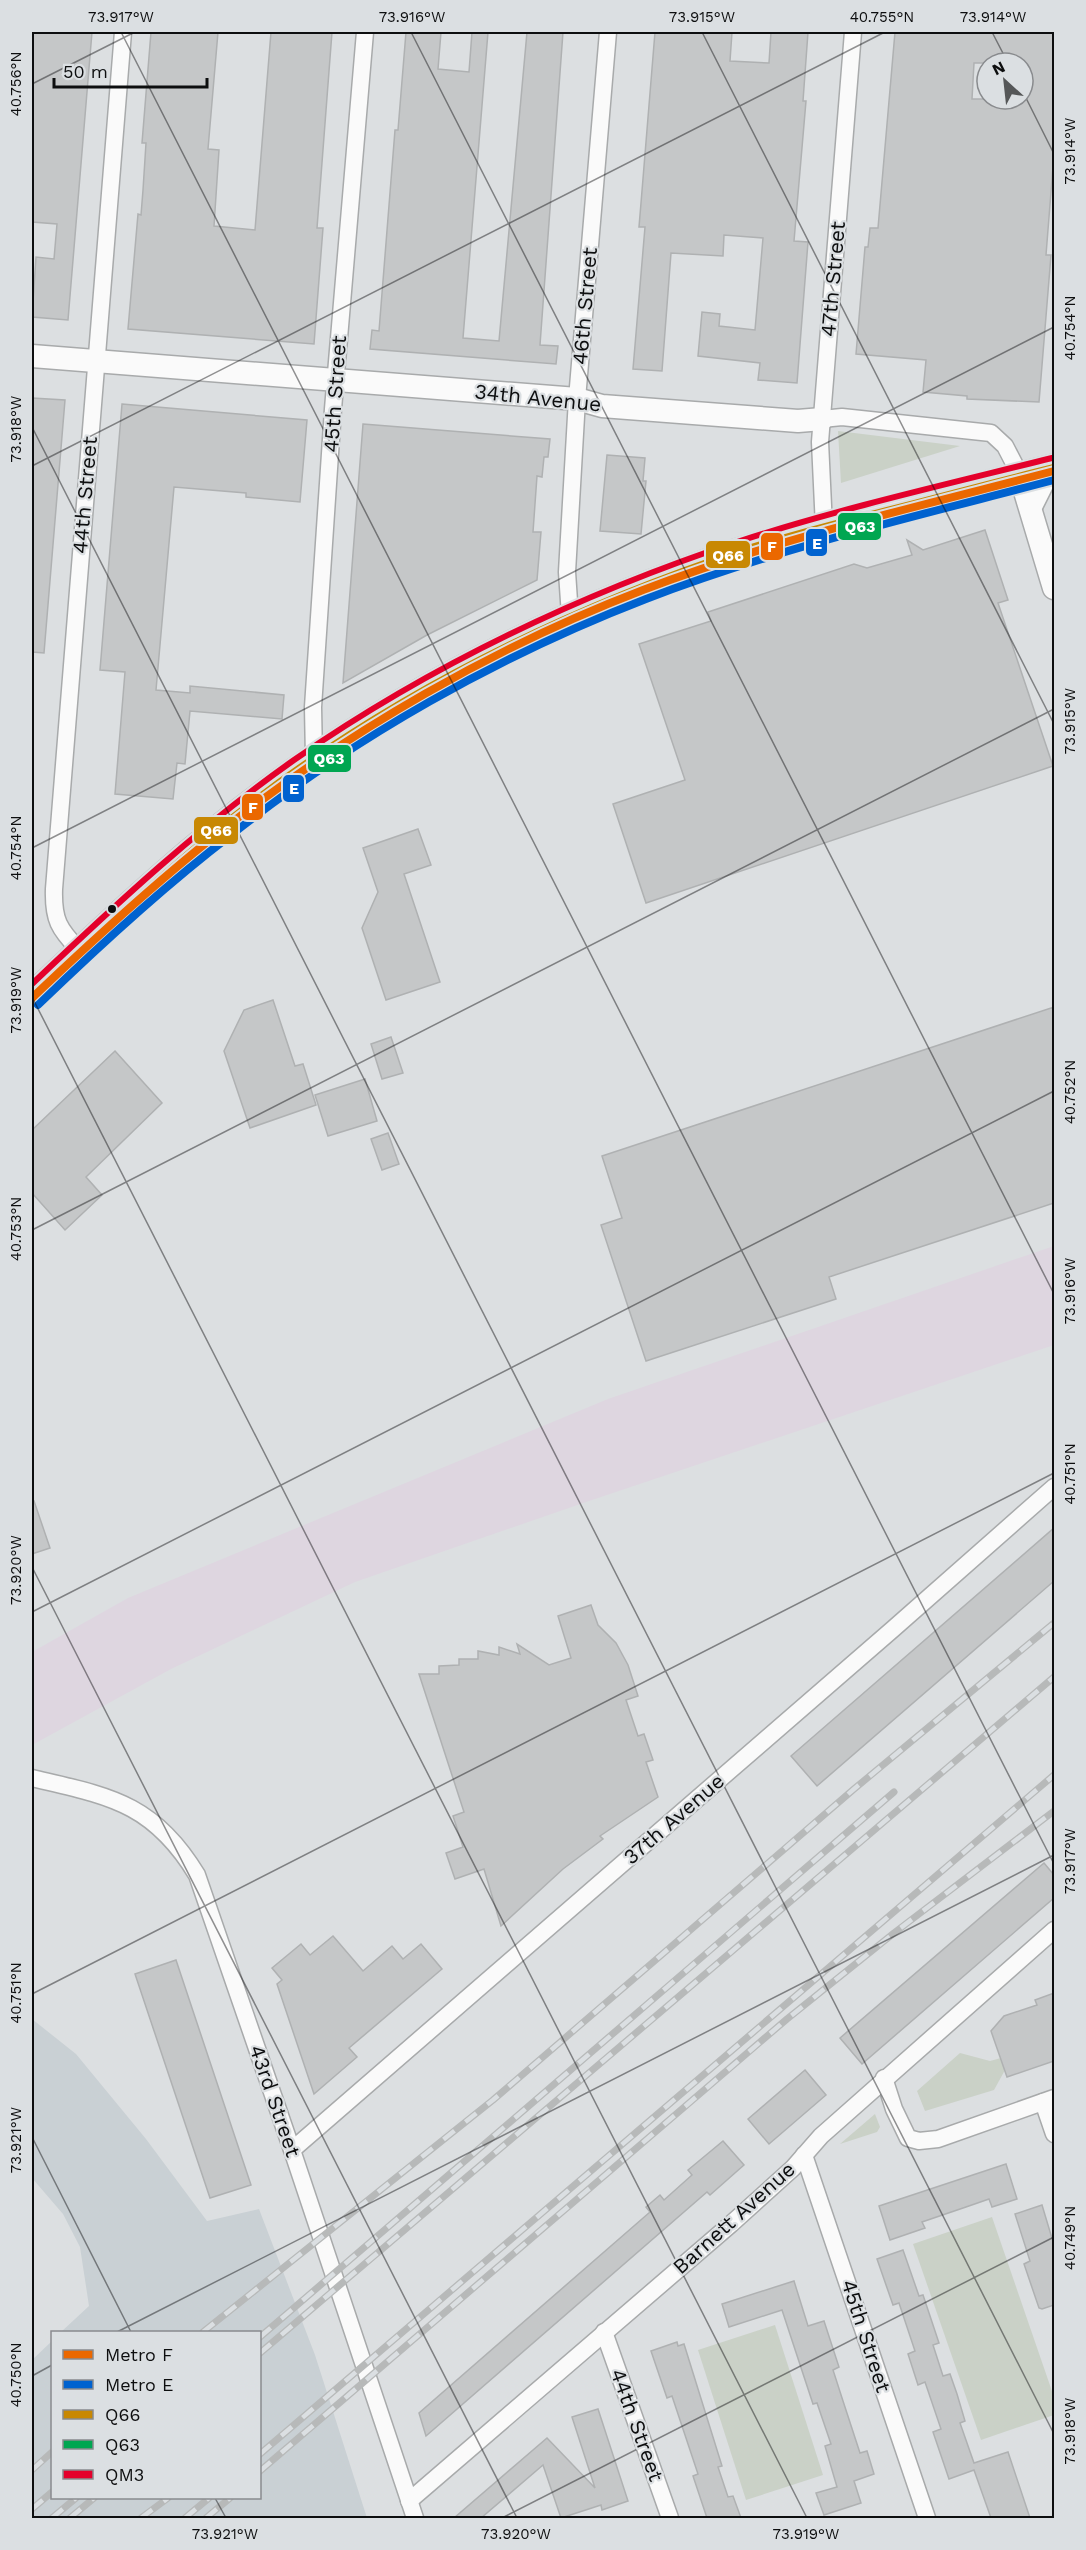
<svg xmlns="http://www.w3.org/2000/svg" width="1086" height="2550" font-family="'Work Sans',sans-serif">
	<rect width="100%" height="100%" fill="#dcdfe1"/>
	<path fill="#ded6e0" d="M1054,1246V1345L589,1501L355,1582L171,1669L32,1745V1652L128,1598L608,1399Z"/>
	<path fill="#c9d0d4" d="M32,2019L76,2054L146,2139L207,2221L259,2209L315,2355L367,2518H32V2360L52,2341V2498H260V2332H61L89,2306L80,2247L63,2214L32,2178Z"/>
	<g fill="#cad1c7">
		<path d="M838,431L960,446L841,483Z"/>
		<path d="M960,2053L990,2061L1001,2058L1005,2070L994,2090L925,2111L917,2091Z"/>
		<path d="M875,2114L880,2127L877,2132L840,2144Z"/>
		<path d="M992,2217L1054,2397V2415L981,2440L913,2244Z"/>
		<path d="M775,2325L823,2475L746,2500L698,2350Z"/>
	</g>
	<g fill="#c5c7c8" stroke="#afb1b2" stroke-width="1.5" fill-rule="evenodd">
		<path d="M32,32H92L68,320L32,317L36,257L54,259L57,224L32,222Z"/>
		<path d="M151,32H218L208,149L219,150L214,226L255,230L271,32H332L317,228H323L314,344L128,329L138,214L141,215L143,190L146,143H142Z"/>
		<path d="M406,32H441L438,69L469,72L472,32H488L463,338L499,341L527,32H563L540,345L558,346L556,364L370,349L372,330L379,331L395,130H398Z"/>
		<path d="M655,32H732L730,61L769,63L771,32H808L803,101H806L794,241L808,242L797,383L758,380L760,363L698,356L702,312L720,314L719,326L755,330L763,238L724,235L723,256L671,253L662,371L633,369L645,227H639L641,203Z"/>
		<path d="M895,32H1054V154L1046,255H1051L1039,402L967,399V396L923,392L926,360L856,354L865,247H868L870,228H878ZM974,63H1023V99H972Z"/>
		<path d="M32,398L65,400L44,653L32,652Z"/>
		<path d="M122,404L307,420L300,502L246,497V493L174,487L156,690L190,693V686L284,695L282,719L190,711L185,764L177,763L173,799L115,794L125,672L100,670Z"/>
		<path d="M363,424L550,439L548,457H544L542,477L537,476L533,532H541L537,580L427,635L343,683Z"/>
		<path d="M607,455L645,458L643,481H646L641,534L600,531Z"/>
		<path d="M985,530L1008,600L998,603L1053,766L646,903L613,804L685,780L639,644L711,621L708,612L854,564L867,568L912,555L907,540L923,550Z"/>
		<path d="M418,829L431,865L404,874L440,982L386,1000L362,928L378,892L363,848Z"/>
		<path d="M273,1000L295,1066L303,1064L316,1105L250,1128L224,1051L244,1010Z"/>
		<path d="M1054,1007V1203L829,1277L836,1299L646,1361L601,1225L622,1218L602,1156Z"/>
		<path d="M391,1037L403,1073L382,1079L371,1044Z"/>
		<path d="M115,1051L162,1103L86,1177L102,1195L65,1230L32,1193V1130Z"/>
		<path d="M365,1079L377,1121L328,1136L315,1095Z"/>
		<path d="M388,1133L399,1164L382,1170L371,1139Z"/>
		<path d="M34,1501L50,1548L32,1554V1502Z"/>
		<path d="M1054,1528V1581L817,1786L791,1756Z"/>
		<path d="M591,1605L598,1625L616,1643L628,1665L638,1696L626,1700L638,1736L644,1734L653,1760L646,1762L658,1797L600,1836L603,1839L563,1869L501,1926L484,1869L455,1879L446,1853L463,1847L453,1816L464,1812L419,1674H439V1666L459,1665V1659H478V1651L499,1655V1647L520,1654L517,1644L549,1665L571,1658L558,1616Z"/>
		<path d="M1044,1863L1054,1875V1898L862,2064L840,2038Z"/>
		<path d="M333,1936L363,1971L392,1946L403,1959L421,1944L442,1969L349,2048L357,2057L314,2094L277,1984L282,1980L272,1968L301,1944L310,1955Z"/>
		<path d="M176,1960L251,2185L210,2198L135,1974Z"/>
		<path d="M1054,1993V2061L1007,2077L991,2031L1004,2016L1037,2005L1035,2000Z"/>
		<path d="M805,2070L826,2095L769,2144L748,2119Z"/>
		<path d="M723,2141L744,2165L710,2195L707,2192L426,2436L419,2413L650,2212L646,2207L660,2195L664,2200L692,2175L688,2170Z"/>
		<path d="M1006,2164L1017,2199L992,2207L989,2199L966,2207L922,2222L925,2228L890,2240L879,2206Z"/>
		<path d="M1042,2205L1054,2245V2305L1042,2309L1039,2308L1024,2264L1030,2261L1015,2214Z"/>
		<path d="M903,2250L919,2296L923,2295L939,2343L933,2345L943,2376L950,2374L957,2394L965,2421L960,2423L974,2463L1008,2452L1030,2518H991L974,2470L949,2479L933,2432L941,2429L925,2382L918,2385L908,2354L915,2351L899,2303L893,2305L877,2259Z"/>
		<path d="M794,2281L808,2326L824,2321L839,2367L833,2370L843,2401L860,2453L867,2451L874,2474L854,2481L861,2503L824,2515L816,2493L837,2487L825,2446L831,2444L817,2403L813,2404L782,2310L729,2327L722,2304Z"/>
		<path d="M677,2342L678,2346L684,2344L722,2466L718,2467L728,2497L733,2496L741,2518H707L693,2476L698,2474L672,2396L667,2398L651,2351Z"/>
		<path d="M598,2409L628,2501L602,2510L601,2505L561,2518L543,2465L481,2518H454L547,2438L595,2488L572,2417Z"/>
	</g>
	<g fill="none" stroke-linecap="round" stroke-linejoin="round">
		<g stroke="#a8aaab" stroke-width="19">
			<g id="street">
				<path d="M822,419L842,417L991,433L1005,446L1020,475"/>
				<path d="M1031,513L1054,467"/>
				<path d="M824,527L820,442L853,32"/>
				<path d="M570,616L567,572L577,399L608,32"/>
				<path d="M314,758L313,707L333,409L365,32"/>
				<path d="M79,950C59,929 53,920 54,889L123,32"/>
				<path d="M32,1778C108,1796 153,1802 197,1875L292,2150L415,2518"/>
				<path d="M884,2078L894,2109L908,2138L919,2141L938,2139L1054,2098"/>
				<path d="M1043,2102L1054,2134"/>
				<path d="M292,2150L893,1629L1054,1487"/>
				<path d="M804,2155L927,2518"/>
				<path d="M604,2332L670,2518"/>
				<path d="M409,2501L731,2224L793,2168L821,2136L1054,1930"/>
			</g>
		</g>
		<g stroke="#a8aaab" stroke-width="25">
			<g id="secondary">
				<path d="M32,356L577,399L602,406L798,421L822,419"/>
				<path d="M1020,475L1054,588"/>
			</g>
		</g>
		<g stroke="#b9bbbc" stroke-width="28">
			<path id="primary" d="M32,996C117,915 203,834 300,767C435,673 585,602 742,550C792,534 844,521 895,508C948,494 1001,480 1054,467"/>
		</g>
		<use href="#street" stroke="#fafafa" stroke-width="16"/>
		<use href="#secondary" stroke="#fafafa" stroke-width="22"/>
		<use href="#primary" stroke="#f3eced" stroke-width="26"/>
		<g stroke="#b7b9b9" stroke-width="7">
			<g id="rail">
				<path d="M203,2332L493,2100L854,1789L1054,1623"/>
				<path d="M260,2337L894,1792"/>
				<path d="M260,2353L1054,1677"/>
				<path d="M260,2454L1054,1775"/>
				<path d="M32,2470L52,2452"/>
				<path d="M260,2471L787,2019L894,1933L1054,1811"/>
				<path d="M32,2509L52,2492"/>
				<path d="M52,2518L76,2498"/>
				<path d="M70,2518L94,2498"/>
				<path d="M141,2518L168,2498"/>
				<path d="M185,2518L209,2498"/>
				<path d="M206,2518L230,2498"/>
			</g>
		</g>
		<use href="#rail" stroke="#dbdfe2" stroke-width="4.5" stroke-dasharray="14" stroke-linecap="butt"/>
		<g stroke="#dbdfe2" stroke-width="10">
			<path id="bus-1" d="M32,996C117,915 203,834 300,767C435,673 585,602 742,550C792,534 843,521 895,508C948,494 1001,480 1054,467"/>
		</g>
		<g stroke="#dbdfe2" stroke-width="10">
			<path id="bus-2" d="M38,1003C123,922 208,842 305,775C439,681 589,611 744,559C794,542 845,530 896,517C949,503 1002,489 1054,476"/>
		</g>
		<g stroke="#dbdfe2" stroke-width="10">
			<path id="bus-3" d="M32,984C115,905 200,826 294,760C431,665 583,593 740,541C842,508 948,484 1052,458"/>
		</g>
		<use href="#bus-1" stroke="#c88803" stroke-width="6"/>
		<use href="#bus-2" stroke="#00a651" stroke-width="6"/>
		<use href="#bus-3" stroke="#e4002b" stroke-width="6"/>
		<g stroke="#dbdfe2" stroke-width="12">
			<path id="metro-1" d="M32,998C94,939 158,880 226,827C351,730 494,647 643,590C776,539 916,507 1054,471"/>
		</g>
		<g stroke="#dbdfe2" stroke-width="12">
			<path id="metro-2" d="M38,1005C100,945 163,887 231,835C355,737 498,656 646,599C778,548 917,516 1054,480"/>
		</g>
		<use href="#metro-1" stroke="#eb6800" stroke-width="8"/>
		<use href="#metro-2" stroke="#0062cf" stroke-width="8"/>
	</g>
	<path fill="none" stroke="#0d0e0f" stroke-width="1.5" stroke-opacity="0.45" d="M121,32L1054,1864M411,32L1054,1294M702,32L1054,724M992,32L1008,63M32,84L135,32M1023,92L1054,154M32,427L1054,2434M32,466L885,32M32,848L1054,327M32,997L807,2518M32,1230L1054,709M32,1567L517,2518M32,1612L1054,1091M32,1994L1054,1473M32,2137L131,2332M117,2332L1054,1855M32,2376L52,2365M215,2498L226,2518M502,2518L1054,2237"/>
	<circle fill="#0d0e0f" stroke="#dbdfe2" stroke-width="2" cx="112" cy="909" r="5"/>
	<g text-anchor="middle" stroke-width="4.5" stroke-linejoin="round" paint-order="stroke">
		<g font-size="21" fill="#0d0e0f" stroke="#dbdfe2">
			<text transform="translate(833 279) rotate(-85)" y="7">47th Street</text>
			<text transform="translate(585 306) rotate(-85)" y="7">46th Street</text>
			<text transform="translate(335 394) rotate(-86)" y="7">45th Street</text>
			<text transform="translate(538 398) rotate(6)" y="7">34th Avenue</text>
			<text transform="translate(85 495) rotate(-85)" y="7">44th Street</text>
			<text transform="translate(674 1819) rotate(-41)" y="7">37th Avenue</text>
			<text transform="translate(275 2101) rotate(71)" y="7">43rd Street</text>
			<text transform="translate(734 2218) rotate(-42)" y="7">Barnett Avenue</text>
			<text transform="translate(866 2336) rotate(72)" y="7">45th Street</text>
			<text transform="translate(637 2425) rotate(70)" y="7">44th Street</text>
		</g>
	</g>
	<g stroke="#dbdfe2" stroke-width="2">
		<rect x="837" y="512" width="45" height="29" rx="6" fill="#00a651"/>
		<rect x="805" y="528" width="23" height="29" rx="6" fill="#0062cf"/>
		<rect x="760" y="532" width="24" height="29" rx="6" fill="#eb6800"/>
		<rect x="705" y="540" width="46" height="29" rx="6" fill="#c88803"/>
		<rect x="307" y="744" width="45" height="29" rx="6" fill="#00a651"/>
		<rect x="282" y="774" width="23" height="29" rx="6" fill="#0062cf"/>
		<rect x="241" y="793" width="23" height="28" rx="6" fill="#eb6800"/>
		<rect x="193" y="816" width="46" height="29" rx="6" fill="#c88803"/>
	</g>
	<g font-size="16" text-anchor="middle" font-weight="bold" fill="#fff">
		<text x="860" y="532">Q63</text>
		<text x="817" y="549">E</text>
		<text x="772" y="552">F</text>
		<text x="728" y="561">Q66</text>
		<text x="329" y="764">Q63</text>
		<text x="294" y="794">E</text>
		<text x="253" y="813">F</text>
		<text x="216" y="836">Q66</text>
	</g>
	<rect width="1086" height="2550" fill="none" stroke="#dbdfe2" stroke-width="66"/>
	<rect x="51" y="2331" width="210" height="168" fill="#dbdfe2" stroke="#898b8e" stroke-width="1.5"/>
	<rect x="63" y="2350" width="30" height="9" fill="#eb6800" stroke="#898b8e" stroke-width="1.5"/>
	<text x="105" y="2361" font-size="18" fill="#0d0e0f">Metro F</text>
	<rect x="63" y="2380" width="30" height="9" fill="#0062cf" stroke="#898b8e" stroke-width="1.5"/>
	<text x="105" y="2391" font-size="18" fill="#0d0e0f">Metro E</text>
	<rect x="63" y="2410" width="30" height="9" fill="#c88803" stroke="#898b8e" stroke-width="1.5"/>
	<text x="105" y="2421" font-size="18" fill="#0d0e0f">Q66</text>
	<rect x="63" y="2440" width="30" height="9" fill="#00a651" stroke="#898b8e" stroke-width="1.5"/>
	<text x="105" y="2451" font-size="18" fill="#0d0e0f">Q63</text>
	<rect x="63" y="2470" width="30" height="9" fill="#e4002b" stroke="#898b8e" stroke-width="1.5"/>
	<text x="105" y="2481" font-size="18" fill="#0d0e0f">QM3</text>
	<g transform="translate(1005 81) rotate(333)"><circle r="28" fill="#dbdfe2" stroke="#898b8e" stroke-width="1.5"/>
	<path d="M0-4.5L10 22L0 15L-10 22Z" fill="#555758"/>
	<text y="-9" font-size="16" font-weight="bold" text-anchor="middle" fill="#0d0e0f">N</text>
	</g>
	<path d="M54 78v9h153v-9" fill="none" stroke="#0d0e0f" stroke-width="3"/>
	<text x="63" y="78" font-size="18" fill="#0d0e0f" stroke="#dbdfe2" stroke-width="4.5" paint-order="stroke">50 m</text>
	<rect x="33" y="33" width="1020" height="2484" fill="none" stroke="#0d0e0f" stroke-width="2"/>
	<g font-size="15" text-anchor="middle" fill="#0d0e0f">
		<text x="121" y="22">73.917°W</text>
		<text x="412" y="22">73.916°W</text>
		<text x="702" y="22">73.915°W</text>
		<text x="882" y="22">40.755°N</text>
		<text x="993" y="22">73.914°W</text>
		<text transform="translate(16 84) rotate(-90)" y="5">40.756°N</text>
		<text transform="translate(1070 151) rotate(-90)" y="5">73.914°W</text>
		<text transform="translate(1070 328) rotate(-90)" y="5">40.754°N</text>
		<text transform="translate(16 429) rotate(-90)" y="5">73.918°W</text>
		<text transform="translate(1070 721) rotate(-90)" y="5">73.915°W</text>
		<text transform="translate(16 848) rotate(-90)" y="5">40.754°N</text>
		<text transform="translate(16 1000) rotate(-90)" y="5">73.919°W</text>
		<text transform="translate(1070 1092) rotate(-90)" y="5">40.752°N</text>
		<text transform="translate(16 1229) rotate(-90)" y="5">40.753°N</text>
		<text transform="translate(1070 1291) rotate(-90)" y="5">73.916°W</text>
		<text transform="translate(1070 1474) rotate(-90)" y="5">40.751°N</text>
		<text transform="translate(16 1570) rotate(-90)" y="5">73.920°W</text>
		<text transform="translate(1070 1861) rotate(-90)" y="5">73.917°W</text>
		<text transform="translate(16 1993) rotate(-90)" y="5">40.751°N</text>
		<text transform="translate(16 2140) rotate(-90)" y="5">73.921°W</text>
		<text transform="translate(1070 2238) rotate(-90)" y="5">40.749°N</text>
		<text transform="translate(16 2375) rotate(-90)" y="5">40.750°N</text>
		<text transform="translate(1070 2431) rotate(-90)" y="5">73.918°W</text>
		<text x="225" y="2539">73.921°W</text>
		<text x="516" y="2539">73.920°W</text>
		<text x="806" y="2539">73.919°W</text>
	</g>
</svg>
